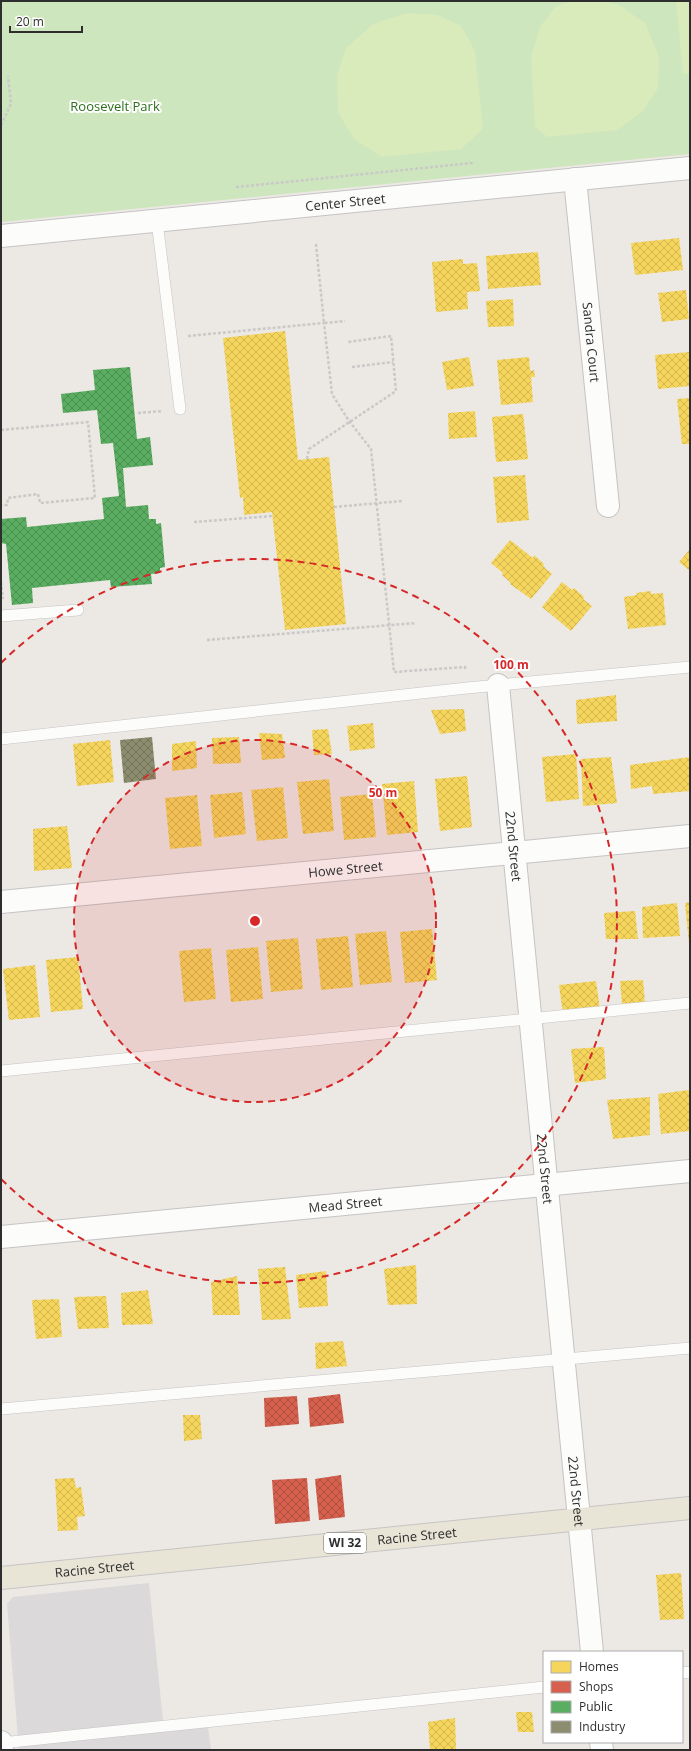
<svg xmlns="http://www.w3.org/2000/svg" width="691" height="1751" font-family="'Open Sans',sans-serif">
	<defs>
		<pattern id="homes-cross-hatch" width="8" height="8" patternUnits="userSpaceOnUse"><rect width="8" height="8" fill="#f6d55c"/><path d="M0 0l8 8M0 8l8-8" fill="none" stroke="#d3b750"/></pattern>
		<pattern id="shops-cross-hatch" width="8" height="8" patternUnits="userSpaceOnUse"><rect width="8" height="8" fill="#d6604d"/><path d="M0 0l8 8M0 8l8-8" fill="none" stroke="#ae5040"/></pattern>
		<pattern id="public-cross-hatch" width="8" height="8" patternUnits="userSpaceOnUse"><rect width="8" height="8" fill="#5aae61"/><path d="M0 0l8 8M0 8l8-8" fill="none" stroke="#4b8e50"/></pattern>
		<pattern id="industry-cross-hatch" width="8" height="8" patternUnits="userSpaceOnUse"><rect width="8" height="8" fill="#8c8c6e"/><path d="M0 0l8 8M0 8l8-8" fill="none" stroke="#73735b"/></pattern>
	</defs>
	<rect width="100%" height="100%" fill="#ece8e4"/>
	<path fill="#dcd9db" d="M149,1583L164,1731L208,1727L211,1750H19L7,1604L13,1597Z"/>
	<path fill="#cee6be" d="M1,1H690V154L1,222Z"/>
	<g fill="#d9eabb">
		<path d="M570,1H605L619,5L645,23L659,56L658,88L642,112L617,130L547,137L535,127L531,57L540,27L555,7Z"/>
		<path d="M676,1H690V74H683Z"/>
		<path d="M407,13L438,15L461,26L475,51L483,129L461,149L382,157L354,139L338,112L337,75L346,48L373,24Z"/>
	</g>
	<g fill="url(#homes-cross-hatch)">
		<path d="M679,238L683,270L635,275L631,243Z"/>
		<path d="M538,252L541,285L488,289L486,256Z"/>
		<path d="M463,259V264L477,263L480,291L467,292L468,309L436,312L432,262Z"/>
		<path d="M686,290L689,319L662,322L658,293Z"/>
		<path d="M513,299L514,326L488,327L486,301Z"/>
		<path d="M285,331L298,460L329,457L346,624L285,630L272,512L244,515L243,497L240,498L223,338Z"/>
		<path d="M690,352V386L658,389L655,355Z"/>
		<path d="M469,357L474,386L447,390L442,362Z"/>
		<path d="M529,357L530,371L534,370L535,377H531L533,402L501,405L497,360Z"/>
		<path d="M690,398V444H682L677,399Z"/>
		<path d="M475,411L477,437L449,439L448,413Z"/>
		<path d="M523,414L528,459L496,462L492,417Z"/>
		<path d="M525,475L529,520L497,523L493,477Z"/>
		<path d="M510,540L533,558L534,555L544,564L543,566L552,574L531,599L510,584L511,583L502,575L503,573L491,563Z"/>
		<path d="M690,549V571L679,562Z"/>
		<path d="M562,582L572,590L574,588L584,597L583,599L592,606L571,631L542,607Z"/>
		<path d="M651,591V594L663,593L666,625L628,629L624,597L637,595L636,593Z"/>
		<path d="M616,695L617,721L577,724L576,700Z"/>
		<path d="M464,709L466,731L440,734L431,710Z"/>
		<path d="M373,723L375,748L350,751L347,726Z"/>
		<path d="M328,729L332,754L314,755L312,730Z"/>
		<path d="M259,733L282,734L285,758L262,760Z"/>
		<path d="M239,737L241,763L213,764L212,738Z"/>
		<path d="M110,740L114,782L77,786L73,744Z"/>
		<path d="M196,741L197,768L172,771V744Z"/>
		<path d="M576,754L579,799L546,802L542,757Z"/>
		<path d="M611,757L617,803L583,806L581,759Z"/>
		<path d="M690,757V791L653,794L652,786L631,789L630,765Z"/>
		<path d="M467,776L472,827L440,831L435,779Z"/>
		<path d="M329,779L334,831L303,834L297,782Z"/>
		<path d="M414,781L418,832L387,835L382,784Z"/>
		<path d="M283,787L288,838L257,841L251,790Z"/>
		<path d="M242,792L246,834L214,838L210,795Z"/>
		<path d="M372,794L376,837L344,840L340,797Z"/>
		<path d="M197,795L202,846L170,849L165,798Z"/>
		<path d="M67,826L72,868L34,871L33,829Z"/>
		<path d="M690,902V944H689L685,903Z"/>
		<path d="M677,903L680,936L643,938L642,907Z"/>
		<path d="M635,911L638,939H606L604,913Z"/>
		<path d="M432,929L437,980L405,983L400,932Z"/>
		<path d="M386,931L392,982L360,985L355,934Z"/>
		<path d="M348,936L353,987L321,990L316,939Z"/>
		<path d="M298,938L303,989L271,992L266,941Z"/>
		<path d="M258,947L263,999L231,1002L226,950Z"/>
		<path d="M211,948L216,999L184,1002L179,951Z"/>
		<path d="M78,957L83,1009L51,1012L46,960Z"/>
		<path d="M35,965L40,1017L9,1020L3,969Z"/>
		<path d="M643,980L645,1003L622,1004L620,981Z"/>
		<path d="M596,981L601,1016L563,1015L559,985Z"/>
		<path d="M604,1047L606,1079L575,1083L571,1049Z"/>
		<path d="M689,1090L690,1131L661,1134L658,1094Z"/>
		<path d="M650,1097V1135L613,1139L607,1100Z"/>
		<path d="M416,1265L417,1304L388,1305L384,1269Z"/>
		<path d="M285,1267L291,1319L262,1320L258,1269Z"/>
		<path d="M326,1271L328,1306L299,1308L296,1275Z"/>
		<path d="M237,1276L240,1315H213L211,1282Z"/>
		<path d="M148,1290L153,1324L122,1325L121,1293Z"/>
		<path d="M106,1296L109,1328L78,1329L74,1297Z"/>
		<path d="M59,1299L62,1337L36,1339L32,1300Z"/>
		<path d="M343,1341L347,1366L316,1369L315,1343Z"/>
		<path d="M183,1415H200L202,1439L184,1441Z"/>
		<path d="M74,1478L76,1488L81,1487L85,1516L77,1517L78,1530L58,1531L55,1479Z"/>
		<path d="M681,1573L684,1619L660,1620L656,1575Z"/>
		<path d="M516,1712H532L534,1732H518Z"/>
		<path d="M455,1718L456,1750H430L428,1722Z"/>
	</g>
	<g fill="url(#shops-cross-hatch)">
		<path d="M340,1394L344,1423L310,1427L308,1398Z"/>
		<path d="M297,1396L299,1424L265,1427L264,1398Z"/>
		<path d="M341,1475L345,1517L319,1520L315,1479Z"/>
		<path d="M307,1478L310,1521L275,1524L272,1480Z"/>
	</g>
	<path fill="url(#public-cross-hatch)" d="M130,367L137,439L150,437L153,465L123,468L126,507L148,505L149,519H156V524L161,523L165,567L160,568V573L151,574L152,584L111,587L110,580L32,588L33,603L12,605L6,544L1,543V519L26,517L27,527L104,519L102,498L119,496L113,443L101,444L97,410L63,413L61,394L95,390L93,370Z"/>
	<path fill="url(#industry-cross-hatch)" d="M152,737L156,779L124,783L120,740Z"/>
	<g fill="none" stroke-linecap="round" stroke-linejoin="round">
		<g stroke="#c5c4c5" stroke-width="12">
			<g id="lane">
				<path d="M157,221L180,409"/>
				<path d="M1,616L78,610"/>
				<path d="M1,739L467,688L690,667"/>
				<path d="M1,1071L690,1003"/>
				<path d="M1,1409L690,1348"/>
				<path d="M682,1673L690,1672"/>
				<path d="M1,1743L544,1687"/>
			</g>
		</g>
		<g stroke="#c5c4c5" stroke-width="24">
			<g id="street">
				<path id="s1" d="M575,179L608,506"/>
				<path id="s2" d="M1,236L690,168"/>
				<path id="s3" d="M498,685L592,1652"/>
				<path id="s4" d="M1,902L690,836"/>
				<path id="s5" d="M1,1237L690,1171"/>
				<path d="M1,1742L2,1750"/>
				<path d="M601,1742L602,1750"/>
			</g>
		</g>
		<g stroke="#c6c5c4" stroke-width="24">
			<g id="primary">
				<path id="s6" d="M1,1578L690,1508"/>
			</g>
		</g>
		<g stroke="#c9c9c8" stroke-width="2.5" stroke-dasharray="3 2" stroke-linecap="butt">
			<path d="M1,125L11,104L8,76"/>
			<path d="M236,187L473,163"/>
			<path d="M316,244L324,323L345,321"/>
			<path d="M188,336L324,323L332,394L349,421L371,449L394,672L465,667V671"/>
			<path d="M352,367L393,362"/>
			<path d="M138,413L163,411"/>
			<path d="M1,430L88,422L95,498L40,503L38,494L8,498L7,505H1"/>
			<path d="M307,459L309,449L396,391L391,336L348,342"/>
			<path d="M334,507L402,501"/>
			<path d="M194,522L273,516"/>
			<path d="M1,582L3,599"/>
			<path d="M207,640L416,623"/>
		</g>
		<use href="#lane" stroke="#fcfcfb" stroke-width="11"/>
		<use href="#street" stroke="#fcfcfb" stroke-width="22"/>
		<use href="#primary" stroke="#e8e4d6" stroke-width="22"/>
	</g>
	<circle cx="255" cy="921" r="181" fill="#d62828" fill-opacity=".12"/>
	<g fill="none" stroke="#d62828" stroke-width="2" stroke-dasharray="7 5">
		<circle cx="255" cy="921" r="181"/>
		<path d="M1 663A362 362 0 1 1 1 1179"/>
	</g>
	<g text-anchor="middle" stroke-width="4" stroke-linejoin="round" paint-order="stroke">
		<rect fill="#fff" stroke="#6d6d6d" stroke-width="1" x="324" y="1533" width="42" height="20" rx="3"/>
		<g font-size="12" font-weight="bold" fill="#2e2e2e">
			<text x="345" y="1547">WI 32</text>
		</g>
		<g font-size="13" fill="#2c6e1b" stroke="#fff">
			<text x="115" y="111">Roosevelt Park</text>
		</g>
		<g font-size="13" fill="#2e2e2e" stroke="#fff">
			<text dy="5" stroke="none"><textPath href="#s2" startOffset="346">Center Street</textPath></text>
			<text dy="5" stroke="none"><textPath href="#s1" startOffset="164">Sandra Court</textPath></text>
			<text dy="5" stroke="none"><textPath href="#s3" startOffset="162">22nd Street</textPath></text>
			<text dy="5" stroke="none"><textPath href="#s4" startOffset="346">Howe Street</textPath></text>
			<text dy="5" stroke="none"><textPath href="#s3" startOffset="486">22nd Street</textPath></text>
			<text dy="5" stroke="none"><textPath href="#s5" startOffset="346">Mead Street</textPath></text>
			<text dy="5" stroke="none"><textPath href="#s3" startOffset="810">22nd Street</textPath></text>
			<text dy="5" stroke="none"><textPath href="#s6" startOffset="418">Racine Street</textPath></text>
			<text dy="5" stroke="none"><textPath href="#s6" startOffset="94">Racine Street</textPath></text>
		</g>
	</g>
	<circle cx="255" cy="921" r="6" fill="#d62828" stroke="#fff" stroke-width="2"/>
	<g font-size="12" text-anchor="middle" font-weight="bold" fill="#d62828" stroke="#fff" stroke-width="4" stroke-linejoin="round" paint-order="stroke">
		<text x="511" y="669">100 m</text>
		<text x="383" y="797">50 m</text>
	</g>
	<rect width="691" height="1751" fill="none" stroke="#2e2e2e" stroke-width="4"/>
	<rect x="543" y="1651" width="140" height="92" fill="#ffffff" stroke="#ababab"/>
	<rect x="551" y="1661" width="20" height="12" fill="#f6d55c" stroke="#ababab"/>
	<text x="579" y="1671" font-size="12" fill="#2e2e2e">Homes</text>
	<rect x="551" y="1681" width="20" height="12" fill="#d6604d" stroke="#ababab"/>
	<text x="579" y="1691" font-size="12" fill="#2e2e2e">Shops</text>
	<rect x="551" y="1701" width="20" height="12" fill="#5aae61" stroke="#ababab"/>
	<text x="579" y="1711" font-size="12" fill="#2e2e2e">Public</text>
	<rect x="551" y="1721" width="20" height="12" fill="#8c8c6e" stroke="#ababab"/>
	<text x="579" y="1731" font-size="12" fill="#2e2e2e">Industry</text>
	<path d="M10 26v6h72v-6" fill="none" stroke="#2e2e2e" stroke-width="2"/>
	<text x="16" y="26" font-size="12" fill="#2e2e2e" stroke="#ffffff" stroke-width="3" paint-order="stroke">20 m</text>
</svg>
